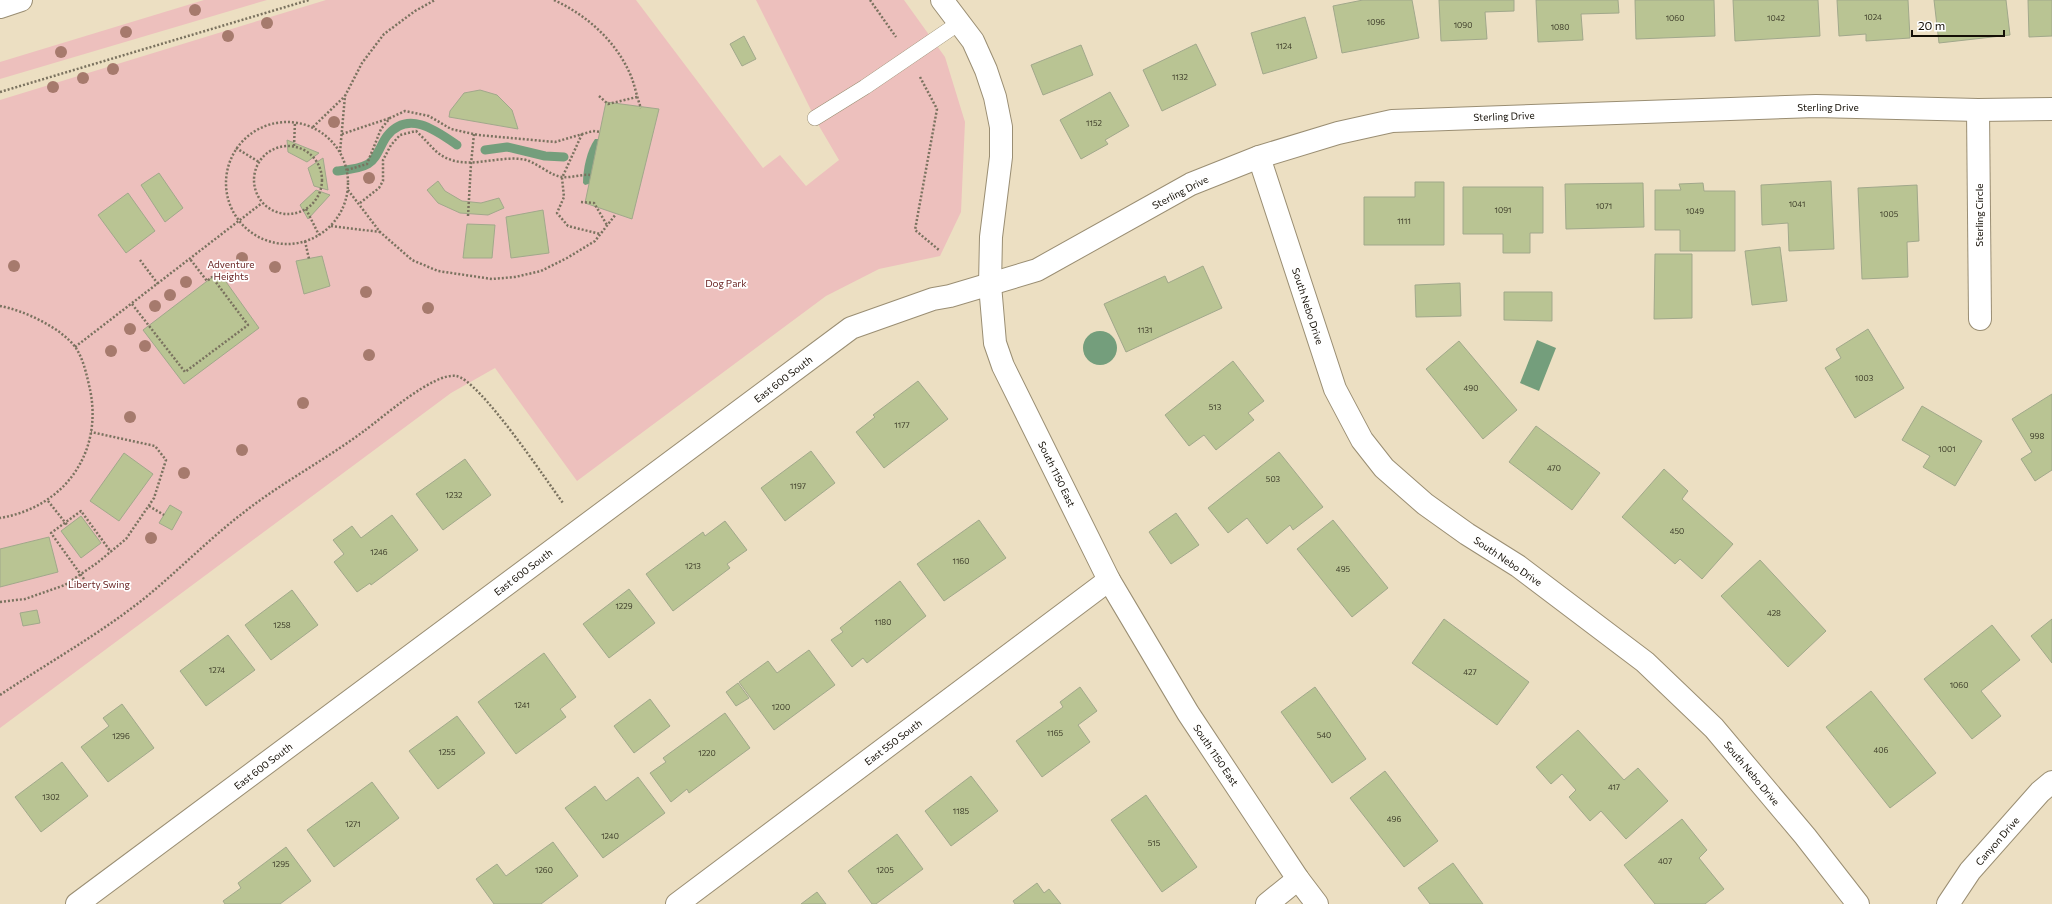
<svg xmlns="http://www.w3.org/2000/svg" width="2052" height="904" font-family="Commissioner,sans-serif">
	<rect width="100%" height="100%" fill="#ecdfc2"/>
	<g fill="#edc0bd">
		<path d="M204,0H267L0,79V62Z"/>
		<path d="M326,0H636L763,168L780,155L806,186L839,160L819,126L756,0H904L945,57L965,122L961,212L940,256L879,269L826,296L577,481L495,368L451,393L0,728V100Z"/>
	</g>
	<g fill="#749e7c">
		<path d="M595,139H598L603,144L592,183L585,185L583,183C583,169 587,150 595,139Z"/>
		<circle cx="1100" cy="348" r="17"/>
		<path d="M1537,340L1556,348L1539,391L1520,383Z"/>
	</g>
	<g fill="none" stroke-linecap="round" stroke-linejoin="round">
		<g stroke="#749e7c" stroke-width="9">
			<path d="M485,150L507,147L545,156L564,157"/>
			<path d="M337,171C346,170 360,169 368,164C378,158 380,145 387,136C408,109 437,131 457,145"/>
		</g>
	</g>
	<g fill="#b9c493" stroke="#a1a88b">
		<path d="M1363,0H1412L1419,38L1342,53L1333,6Z"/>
		<path d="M1439,0H1514V11L1485,12L1487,39L1441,41Z"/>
		<path d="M1536,0H1618L1619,13L1581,14L1583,40L1538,42Z"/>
		<path d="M1635,0H1714L1715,36L1636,39Z"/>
		<path d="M1733,0H1818L1820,36L1735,41Z"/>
		<path d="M1837,0H1908L1910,38L1866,41V34L1839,36Z"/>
		<path d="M1934,0H2006L2010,35L1939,43Z"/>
		<path d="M2028,0H2052V36L2029,37Z"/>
		<path d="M1305,17L1317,58L1263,74L1251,33Z"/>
		<path d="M744,36L756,59L742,66L730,44Z"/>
		<path d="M1196,44L1216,85L1162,111L1143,70Z"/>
		<path d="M1081,45L1093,75L1043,95L1031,65Z"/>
		<path d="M480,90L497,95L512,110L518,129L449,117L450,111L464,93Z"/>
		<path d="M1110,92L1129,126L1105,140L1108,144L1081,159L1060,120Z"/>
		<path d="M606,102L659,109L632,219L585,203Z"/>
		<path d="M287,140L319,153L307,162L288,152Z"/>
		<path d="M323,158L328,190L314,186L308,168Z"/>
		<path d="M159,173L183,208L165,222L141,185Z"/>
		<path d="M438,181L445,191L462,201L481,203L499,198L504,208L488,215L460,213L438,203L427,190Z"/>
		<path d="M1831,181L1834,249L1789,251L1788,223L1762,225L1761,185Z"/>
		<path d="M1415,182H1444V245H1364V197H1415Z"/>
		<path d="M1643,183L1644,227L1566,229L1565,184Z"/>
		<path d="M1703,183L1704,191H1735V251H1680V230H1655V190H1681L1679,184Z"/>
		<path d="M1917,185L1919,241L1907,242L1908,277L1862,279L1858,188Z"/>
		<path d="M1463,187H1543V233H1530V253H1503V234H1463Z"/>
		<path d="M316,190L330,195L308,219L300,205Z"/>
		<path d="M128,193L155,231L126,253L98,215Z"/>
		<path d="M543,210L549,253L511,258L506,217Z"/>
		<path d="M467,224L495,225L492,258H463Z"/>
		<path d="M1780,247L1787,301L1752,305L1745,251Z"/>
		<path d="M1655,254H1692V318L1654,319Z"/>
		<path d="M322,256L330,286L304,294L296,261Z"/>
		<path d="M1203,266L1222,308L1126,352L1104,304L1165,276L1168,283Z"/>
		<path d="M219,272L259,328L184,384L143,330Z"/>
		<path d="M1460,283L1461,316L1416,317L1415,285Z"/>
		<path d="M1504,292H1552V321L1504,320Z"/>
		<path d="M1868,329L1904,388L1855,418L1825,368L1841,358L1836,349Z"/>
		<path d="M1459,341L1517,410L1483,439L1426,369Z"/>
		<path d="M1233,361L1264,401L1248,413L1254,420L1216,450L1204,435L1189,446L1165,415Z"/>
		<path d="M918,381L948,419L884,468L856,432L875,417L873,415Z"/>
		<path d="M2052,394V470L2035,481L2021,459L2032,452L2012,419Z"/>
		<path d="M1922,406L1982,441L1955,486L1923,467L1930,456L1902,440Z"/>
		<path d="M1536,426L1600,473L1572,510L1509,462Z"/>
		<path d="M811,451L835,483L785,521L761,488Z"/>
		<path d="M1279,452L1323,507L1293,530L1290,525L1267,544L1247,518L1228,533L1208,508Z"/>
		<path d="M124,453L153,474L119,521L90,501Z"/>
		<path d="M465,459L491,495L443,530L416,494Z"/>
		<path d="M1664,469L1688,491L1682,499L1733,544L1702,579L1680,559L1675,564L1622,517Z"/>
		<path d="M170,505L182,512L172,530L159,523Z"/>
		<path d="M1176,513L1199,545L1171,564L1149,532Z"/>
		<path d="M392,515L418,550L371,585L370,583L357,592L334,562L344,554L333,540L352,526L361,538Z"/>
		<path d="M81,516L101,543L81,558L61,531Z"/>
		<path d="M979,520L1006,558L944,601L917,564Z"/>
		<path d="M1333,520L1388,588L1352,617L1297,549Z"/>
		<path d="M725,521L747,550L727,564L730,568L673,611L646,574L703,532L705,536Z"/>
		<path d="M49,537L58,572L0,587V549Z"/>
		<path d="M1760,560L1826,631L1788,667L1721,596Z"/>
		<path d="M900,581L926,616L867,663L863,658L852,667L831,640L843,632L840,628Z"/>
		<path d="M629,589L655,623L609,658L583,624Z"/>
		<path d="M292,590L318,625L271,660L245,625Z"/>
		<path d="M37,610L40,623L23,626L20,613Z"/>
		<path d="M1444,619L1529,682L1497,725L1412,663Z"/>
		<path d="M2052,619V663L2031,636Z"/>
		<path d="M1992,625L2020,660L1981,691L2001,716L1972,739L1924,679Z"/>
		<path d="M228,635L255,670L206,706L180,671Z"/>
		<path d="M809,650L835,685L774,730L739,682L768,661L777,673Z"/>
		<path d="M544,653L576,697L560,709L566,717L516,754L478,702Z"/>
		<path d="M738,683L749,698L736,706L726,692Z"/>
		<path d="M1080,687L1097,711L1078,725L1090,742L1042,777L1016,741L1063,707L1060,702Z"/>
		<path d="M1315,687L1366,759L1332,783L1281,712Z"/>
		<path d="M1871,691L1936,773L1890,808L1826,727Z"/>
		<path d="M650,699L670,726L634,753L614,726Z"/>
		<path d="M122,704L154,748L108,782L81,747L109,726L103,718Z"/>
		<path d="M725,713L750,748L689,793L687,789L671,802L650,773L666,762L663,758Z"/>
		<path d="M457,716L485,753L438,789L409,751Z"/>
		<path d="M1578,730L1624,780L1638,768L1668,801L1626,839L1601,811L1590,821L1569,797L1576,790L1562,774L1551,784L1536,767Z"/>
		<path d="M62,762L88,796L41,832L15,797Z"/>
		<path d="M1385,771L1438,841L1404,867L1350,798Z"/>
		<path d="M971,776L998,811L951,846L925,811Z"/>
		<path d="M638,777L665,813L603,858L565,808L595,786L606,801Z"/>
		<path d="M372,782L399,818L334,867L307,830Z"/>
		<path d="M1146,795L1197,867L1162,892L1111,820Z"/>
		<path d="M1682,819L1707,850L1699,858L1724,889L1705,904H1655L1624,865Z"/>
		<path d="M897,834L923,869L876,904H872L848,871Z"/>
		<path d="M553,842L578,876L541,904H494L476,879L497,864L506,876Z"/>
		<path d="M286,847L311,881L280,904H225L223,901L241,888L238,883Z"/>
		<path d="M1453,863L1483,904H1430L1418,888Z"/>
		<path d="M1037,883L1044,893L1049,889L1061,904H1015L1013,901Z"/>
		<path d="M817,892L826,904H801Z"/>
	</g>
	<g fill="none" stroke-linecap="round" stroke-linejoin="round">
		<g stroke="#9a8e73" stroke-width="16">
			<path id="lane" d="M815,118L865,87L959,23"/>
		</g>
		<g stroke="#9a8e73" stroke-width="24">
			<g id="street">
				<path d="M1978,110L1980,319"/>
				<path d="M1259,157L1335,389L1362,440L1384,468L1425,504L1467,534L1518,566L1645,662L1714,728L1805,836L1858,904"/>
				<path d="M77,904L851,328L933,299L950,296L1037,270L1191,184L1259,157L1338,133L1392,121L1816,106L1978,110L2052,109"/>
				<path d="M677,904L1109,580"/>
				<path d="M1267,904L1298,879"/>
				<path d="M1948,904L1970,871L2040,792L2052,782"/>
			</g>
		</g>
		<g stroke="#9a8e73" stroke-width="24">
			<g id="secondary">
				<path d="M942,0L973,41L986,70L995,97L1001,127V157L991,237L990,285L995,343L1003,366L1109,580L1188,713L1298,879L1317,904"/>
				<path d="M0,7L21,0"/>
			</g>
		</g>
		<g stroke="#7a725f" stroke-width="2.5" stroke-dasharray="2 2" stroke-linecap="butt">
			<path d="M554,0C588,16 616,41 631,76C635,86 637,98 641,108"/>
			<path d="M870,0L896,37"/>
			<path d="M920,77L937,109L915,230L939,250"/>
			<path d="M0,92L309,0"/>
			<path d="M599,96L608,104L637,97"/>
			<circle cx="287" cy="183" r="61"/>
			<path d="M313,127L345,96"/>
			<path d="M342,134L390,118"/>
			<path d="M582,134L562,178L564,197L557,213L568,226L600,234"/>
			<circle cx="288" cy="180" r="34"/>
			<path d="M294,146L295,122"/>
			<path d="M236,148L259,162"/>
			<path d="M340,152L345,96L362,63L384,34L415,11L435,0"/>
			<path d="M347,170L367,164L381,129L390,118L405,111L429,116L451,129L478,135L555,142L593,131L600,132"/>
			<path d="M348,190L380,232L412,260L438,271L492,279L515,277L541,271L567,258L595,241L616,214"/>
			<path d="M581,202L594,203L607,225"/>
			<path d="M360,203L379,188L383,181V160L391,145L400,135L416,131C424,138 430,146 438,153C463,172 493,156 521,159C535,160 551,177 563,177C572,178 581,174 590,175"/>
			<path d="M306,209L319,235"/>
			<path d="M468,216L471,164L474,134"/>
			<path d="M331,226L380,232"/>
			<path d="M305,241L309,259"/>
			<path d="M140,260L158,284"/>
			<path d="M132,304L185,372L248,325L212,277L207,281L190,259"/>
			<path d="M0,306C23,310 62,328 76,348C83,359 86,372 89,385C105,450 66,507 0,518"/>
			<path d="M75,347L262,203"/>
			<path d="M48,501L68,526"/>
			<path d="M149,506L164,515"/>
			<path d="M84,579L51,533L81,511L111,552"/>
			<path d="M0,602L25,599L65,585L97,563L126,539L154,498L166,460L155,446L91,432"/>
			<path d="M0,695C49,662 100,634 146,597C179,570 209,539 243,513C281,483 325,460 364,431C382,418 434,372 456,376C479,379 546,480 563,503"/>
		</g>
		<use href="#lane" stroke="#fff" stroke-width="15"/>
		<use href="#street" stroke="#fff" stroke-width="22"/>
		<use href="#secondary" stroke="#fff" stroke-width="22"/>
	</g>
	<g fill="#a67a6d">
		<circle cx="195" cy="10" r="6"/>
		<circle cx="267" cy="23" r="6"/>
		<circle cx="126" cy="32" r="6"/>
		<circle cx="228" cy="36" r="6"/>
		<circle cx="61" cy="52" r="6"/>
		<circle cx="113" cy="69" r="6"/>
		<circle cx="83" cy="78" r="6"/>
		<circle cx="53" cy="87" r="6"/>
		<circle cx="334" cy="122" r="6"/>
		<circle cx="369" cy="178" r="6"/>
		<circle cx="242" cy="258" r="6"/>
		<circle cx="14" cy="266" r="6"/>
		<circle cx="275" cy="267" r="6"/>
		<circle cx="186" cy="282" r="6"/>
		<circle cx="366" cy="292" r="6"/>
		<circle cx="170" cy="295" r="6"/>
		<circle cx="155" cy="306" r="6"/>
		<circle cx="428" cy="308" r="6"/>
		<circle cx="130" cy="329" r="6"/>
		<circle cx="145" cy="346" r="6"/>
		<circle cx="111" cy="351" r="6"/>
		<circle cx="369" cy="355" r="6"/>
		<circle cx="303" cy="403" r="6"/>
		<circle cx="130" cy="417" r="6"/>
		<circle cx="242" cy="450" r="6"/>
		<circle cx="184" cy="473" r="6"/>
		<circle cx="151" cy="538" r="6"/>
	</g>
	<g text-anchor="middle" stroke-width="3.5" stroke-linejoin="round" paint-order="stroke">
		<g font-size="8" fill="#3d3c29">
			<text x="1873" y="20">1024</text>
			<text x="1675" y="21">1060</text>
			<text x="1776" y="21">1042</text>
			<text x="1376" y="25">1096</text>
			<text x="1463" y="28">1090</text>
			<text x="1560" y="30">1080</text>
			<text x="1284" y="49">1124</text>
			<text x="1180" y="80">1132</text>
			<text x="1094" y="126">1152</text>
			<text x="1797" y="207">1041</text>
			<text x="1604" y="209">1071</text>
			<text x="1503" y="213">1091</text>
			<text x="1695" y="214">1049</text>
			<text x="1889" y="217">1005</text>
			<text x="1404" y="224">1111</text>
			<text x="1145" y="333">1131</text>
			<text x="1864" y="381">1003</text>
			<text x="1471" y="391">490</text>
			<text x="1215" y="410">513</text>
			<text x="902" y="428">1177</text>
			<text x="2037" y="439">998</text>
			<text x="1947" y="452">1001</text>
			<text x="1554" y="471">470</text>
			<text x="1273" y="482">503</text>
			<text x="798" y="489">1197</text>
			<text x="454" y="498">1232</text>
			<text x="1677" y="534">450</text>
			<text x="379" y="555">1246</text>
			<text x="961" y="564">1160</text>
			<text x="693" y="569">1213</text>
			<text x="1343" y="572">495</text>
			<text x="624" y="609">1229</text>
			<text x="1774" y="616">428</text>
			<text x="883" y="625">1180</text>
			<text x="282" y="628">1258</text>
			<text x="217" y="673">1274</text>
			<text x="1470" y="675">427</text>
			<text x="1959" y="688">1060</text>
			<text x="522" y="708">1241</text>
			<text x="781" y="710">1200</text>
			<text x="1055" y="736">1165</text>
			<text x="1324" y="738">540</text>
			<text x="121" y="739">1296</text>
			<text x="1881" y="753">406</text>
			<text x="447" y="755">1255</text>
			<text x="707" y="756">1220</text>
			<text x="1614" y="790">417</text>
			<text x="51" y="800">1302</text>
			<text x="961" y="814">1185</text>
			<text x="1394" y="822">496</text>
			<text x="353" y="827">1271</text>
			<text x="610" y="839">1240</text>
			<text x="1154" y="846">515</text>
			<text x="1665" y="864">407</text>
			<text x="281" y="867">1295</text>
			<text x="544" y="873">1260</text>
			<text x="885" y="873">1205</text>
		</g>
		<g font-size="10" fill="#140f06" stroke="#fff">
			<text x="1828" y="111">Sterling Drive</text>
			<text transform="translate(1504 116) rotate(-2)" y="4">Sterling Drive</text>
			<text transform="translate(1180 192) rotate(-27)" y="4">Sterling Drive</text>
			<text transform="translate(1979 215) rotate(-90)" y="4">Sterling Circle</text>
			<text transform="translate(1308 306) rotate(72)" y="4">South Nebo Drive</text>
			<text transform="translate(783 379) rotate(-37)" y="4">East 600 South</text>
			<text transform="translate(1057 474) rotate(64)" y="4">South 1150 East</text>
			<text transform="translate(1508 561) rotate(34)" y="4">South Nebo Drive</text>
			<text transform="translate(523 572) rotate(-37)" y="4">East 600 South</text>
			<text transform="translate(893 742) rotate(-37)" y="4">East 550 South</text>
			<text transform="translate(1216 755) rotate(56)" y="4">South 1150 East</text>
			<text transform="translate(263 766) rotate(-37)" y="4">East 600 South</text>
			<text transform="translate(1752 773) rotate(50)" y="4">South Nebo Drive</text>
			<text transform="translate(1997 841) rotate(-49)" y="4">Canyon Drive</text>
		</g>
		<g font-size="10" fill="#6c2827" stroke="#fff">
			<text x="231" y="268">Adventure<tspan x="231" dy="12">Heights</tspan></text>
			<text x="726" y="287">Dog Park</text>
			<text x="99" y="588">Liberty Swing</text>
		</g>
	</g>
	<path d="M1912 30v6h92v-6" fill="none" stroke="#140f06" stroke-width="2"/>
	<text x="1918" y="30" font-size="12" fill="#140f06" stroke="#ffffff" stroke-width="3" paint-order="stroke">20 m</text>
</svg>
